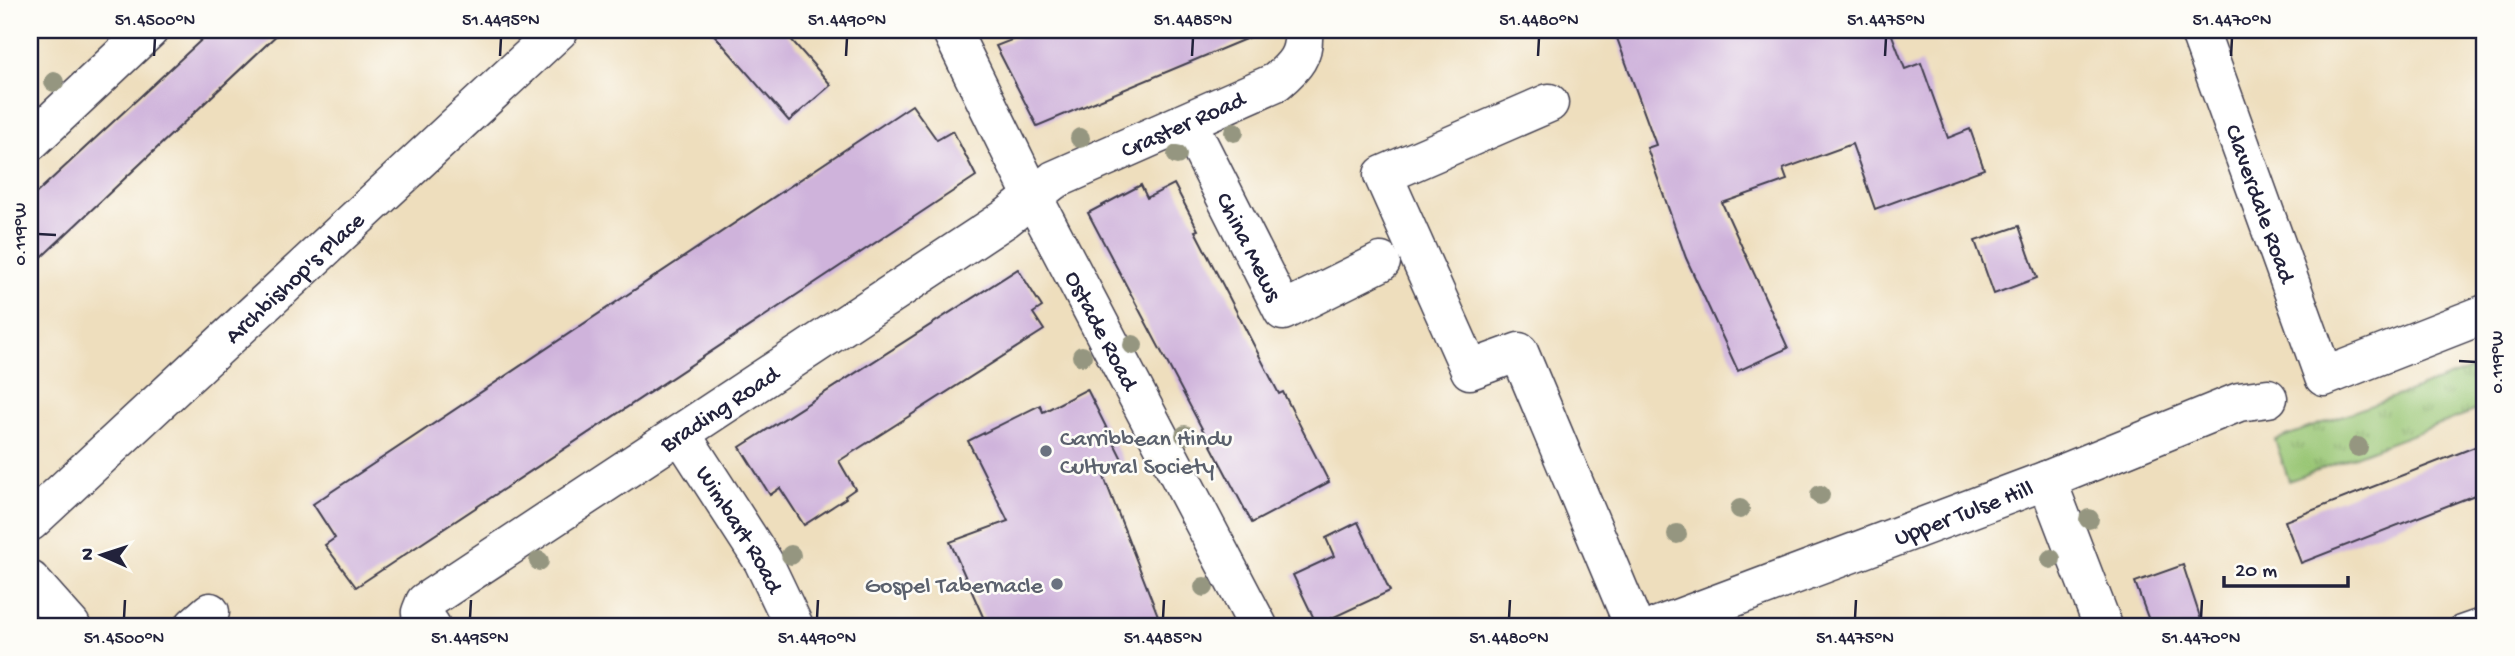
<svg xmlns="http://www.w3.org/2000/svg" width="2515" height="656" font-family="'Gochi Hand',sans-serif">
	<defs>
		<pattern id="grass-tufts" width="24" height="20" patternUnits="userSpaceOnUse" patternTransform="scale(1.75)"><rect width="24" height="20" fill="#99c674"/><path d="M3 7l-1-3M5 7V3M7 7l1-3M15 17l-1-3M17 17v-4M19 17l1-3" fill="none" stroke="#7ca060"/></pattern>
	</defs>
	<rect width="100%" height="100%" fill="#fdfcf7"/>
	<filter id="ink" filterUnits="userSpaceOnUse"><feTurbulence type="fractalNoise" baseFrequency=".0143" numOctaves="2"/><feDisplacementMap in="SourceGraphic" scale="14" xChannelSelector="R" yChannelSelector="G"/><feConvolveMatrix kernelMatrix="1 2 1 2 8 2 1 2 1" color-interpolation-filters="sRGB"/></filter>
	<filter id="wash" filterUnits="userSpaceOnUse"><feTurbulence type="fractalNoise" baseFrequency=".00686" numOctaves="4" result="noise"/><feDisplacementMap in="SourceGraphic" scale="28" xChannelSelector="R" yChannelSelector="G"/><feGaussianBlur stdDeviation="1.57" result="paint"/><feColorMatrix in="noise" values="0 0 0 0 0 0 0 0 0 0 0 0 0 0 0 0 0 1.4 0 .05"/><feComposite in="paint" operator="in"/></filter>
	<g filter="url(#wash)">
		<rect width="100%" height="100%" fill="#eedebd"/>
		<path fill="url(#grass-tufts)" stroke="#5e7458" stroke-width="2" d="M2485,364V407L2289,481L2275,440Z"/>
		<g id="blocks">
			<g fill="#cfb3db">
				<path d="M212,30H282L30,268V199Z"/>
				<path d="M710,30H783L831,85L789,121Z"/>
				<path d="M1037,30H1267L1037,126L996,46Z"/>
				<path d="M1614,30H1890L1905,69L1921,63L1948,138L1970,129L1984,169L1875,209L1852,144L1783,169L1787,180L1722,203L1788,348L1738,371L1686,258L1647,148L1656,145Z"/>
				<path d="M912,105L937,140L953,131L976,176L356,587L325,545L335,538L313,504Z"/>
				<path d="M1174,184L1198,230L1195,231L1279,394L1283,392L1329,482L1252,523L1088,213L1141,185L1147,198Z"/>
				<path d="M2019,226L2037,278L1994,294L1975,241Z"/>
				<path d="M1018,269L1042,307L1033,313L1044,330L839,461L855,489L845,496L846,498L804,525L780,488L770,495L740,447Z"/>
				<path d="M1087,389L1123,461L1102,472L1162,626H987L950,542L1008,521L968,441L1040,405L1043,412Z"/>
				<path d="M2485,443V491L2301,563L2285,521Z"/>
				<path d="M1358,522L1390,591L1317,625L1293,575L1334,556L1326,538Z"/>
				<path d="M2183,565L2203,626H2151L2135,582Z"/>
			</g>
		</g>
	</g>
	<g filter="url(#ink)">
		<use href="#blocks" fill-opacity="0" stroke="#413e4e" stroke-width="2"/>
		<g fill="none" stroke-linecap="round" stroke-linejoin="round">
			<g stroke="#413e4e" stroke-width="22">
				<g id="lane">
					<path d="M1719,603L1728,626"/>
					<path d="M2459,626L2485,617"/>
				</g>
			</g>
			<g stroke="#413e4e" stroke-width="41">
				<g id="street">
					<path id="s1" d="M951,30L1033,197L1258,626"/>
					<path id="s2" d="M2199,30L2324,377L2485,314"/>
					<path d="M1549,103L1383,175L1470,370L1519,352L1634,626"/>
					<path id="s3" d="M1188,123L1283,311L1381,262"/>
					<path d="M30,142L149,30"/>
					<path id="s4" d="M681,434L763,561L794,626"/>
					<path d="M2047,480L2103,626"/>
					<path id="s5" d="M30,522L559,30"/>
					<path d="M30,580L71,626"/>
					<path d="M194,626L210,612"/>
					<path id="s6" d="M431,626L421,612L425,602L1005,219L1054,180L1276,82C1295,66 1305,55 1303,30"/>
					<path id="s7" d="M1658,626L2047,480L2239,402L2268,398"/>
				</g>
			</g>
			<use href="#lane" stroke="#fff" stroke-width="19"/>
			<use href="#street" stroke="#fff" stroke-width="38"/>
		</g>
		<g fill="#959680">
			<circle cx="54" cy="82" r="10"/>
			<circle cx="1234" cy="132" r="10"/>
			<circle cx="1080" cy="138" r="10"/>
			<circle cx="1177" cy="155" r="10"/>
			<circle cx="1133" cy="345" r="10"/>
			<circle cx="1082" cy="356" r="10"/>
			<circle cx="1185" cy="435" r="10"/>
			<circle cx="2358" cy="447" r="10"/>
			<circle cx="1820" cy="495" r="10"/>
			<circle cx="1740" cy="509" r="10"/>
			<circle cx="2089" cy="519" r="10"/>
			<circle cx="1677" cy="534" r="10"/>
			<circle cx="791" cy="555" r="10"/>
			<circle cx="2051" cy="559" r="10"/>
			<circle cx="539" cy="561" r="10"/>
			<circle cx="1204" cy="587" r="10"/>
		</g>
	</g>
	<path fill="none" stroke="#22223b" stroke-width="2.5" d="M154,56L155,38M500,56L501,38M846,56L847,38M1192,56L1193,38M1538,56L1539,38M1885,56L1886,38M2231,56L2232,38M38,234L56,235M2459,361L2476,362M124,618L125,600M470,618L471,600M817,618L818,600M1163,618L1164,600M1509,618L1510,600M1855,618L1856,600M2201,618L2202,600"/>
	<g fill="#6b7280" stroke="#fdfcf7" stroke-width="2.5">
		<circle cx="1046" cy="451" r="7"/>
		<circle cx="1057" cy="584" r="7"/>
	</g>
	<g text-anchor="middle" stroke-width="5" stroke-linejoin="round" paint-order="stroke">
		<g font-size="24" fill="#22223b" stroke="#fdfcf7">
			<text dy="8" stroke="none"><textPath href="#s6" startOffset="926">Craster Road</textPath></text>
			<text dy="8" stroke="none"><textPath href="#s2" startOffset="184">Claverdale Road</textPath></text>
			<text dy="8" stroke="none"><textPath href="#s3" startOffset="138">China Mews</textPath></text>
			<text dy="8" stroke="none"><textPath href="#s5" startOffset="360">Archbishop's Place</textPath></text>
			<text dy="8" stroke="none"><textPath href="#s1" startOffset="336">Ostade Road</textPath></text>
			<text dy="8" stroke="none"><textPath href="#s6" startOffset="380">Brading Road</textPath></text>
			<text dy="8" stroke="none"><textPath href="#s7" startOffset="326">Upper Tulse Hill</textPath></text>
			<text dy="8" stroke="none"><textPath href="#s4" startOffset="112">Wimbart Road</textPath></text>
		</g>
		<g font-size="24" fill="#5b616d" stroke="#fdfcf7" text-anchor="start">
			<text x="1060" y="445">Carribbean Hindu<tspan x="1060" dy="28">Cultural Society</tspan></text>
			<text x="1043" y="592" text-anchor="end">Gospel Tabernacle</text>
		</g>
	</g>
	<rect width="2515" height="656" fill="none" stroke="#fdfcf7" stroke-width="77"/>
	<g transform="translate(102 555) rotate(273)" stroke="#fdfcf7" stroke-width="5" paint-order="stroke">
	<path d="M0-5L12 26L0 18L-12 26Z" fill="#22223b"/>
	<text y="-10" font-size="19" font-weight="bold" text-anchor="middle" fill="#22223b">N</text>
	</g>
	<path d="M2224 576v10h124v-10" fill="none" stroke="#22223b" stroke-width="3.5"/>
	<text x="2235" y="576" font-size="21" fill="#22223b" stroke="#fdfcf7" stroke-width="5" paint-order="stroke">20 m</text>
	<rect x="38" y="38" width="2438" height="580" fill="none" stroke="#22223b" stroke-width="2.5"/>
	<g font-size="18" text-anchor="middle" fill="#22223b">
		<text x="155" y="25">51.4500°N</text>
		<text x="501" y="25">51.4495°N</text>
		<text x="847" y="25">51.4490°N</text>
		<text x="1193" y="25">51.4485°N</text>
		<text x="1539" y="25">51.4480°N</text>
		<text x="1886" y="25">51.4475°N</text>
		<text x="2232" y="25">51.4470°N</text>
		<text transform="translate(19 234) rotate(-90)" y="6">0.119°W</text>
		<text transform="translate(2496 362) rotate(-90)" y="6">0.119°W</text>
		<text x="124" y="643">51.4500°N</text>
		<text x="470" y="643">51.4495°N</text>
		<text x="817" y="643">51.4490°N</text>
		<text x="1163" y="643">51.4485°N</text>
		<text x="1509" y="643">51.4480°N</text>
		<text x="1855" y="643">51.4475°N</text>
		<text x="2201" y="643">51.4470°N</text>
	</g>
</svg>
